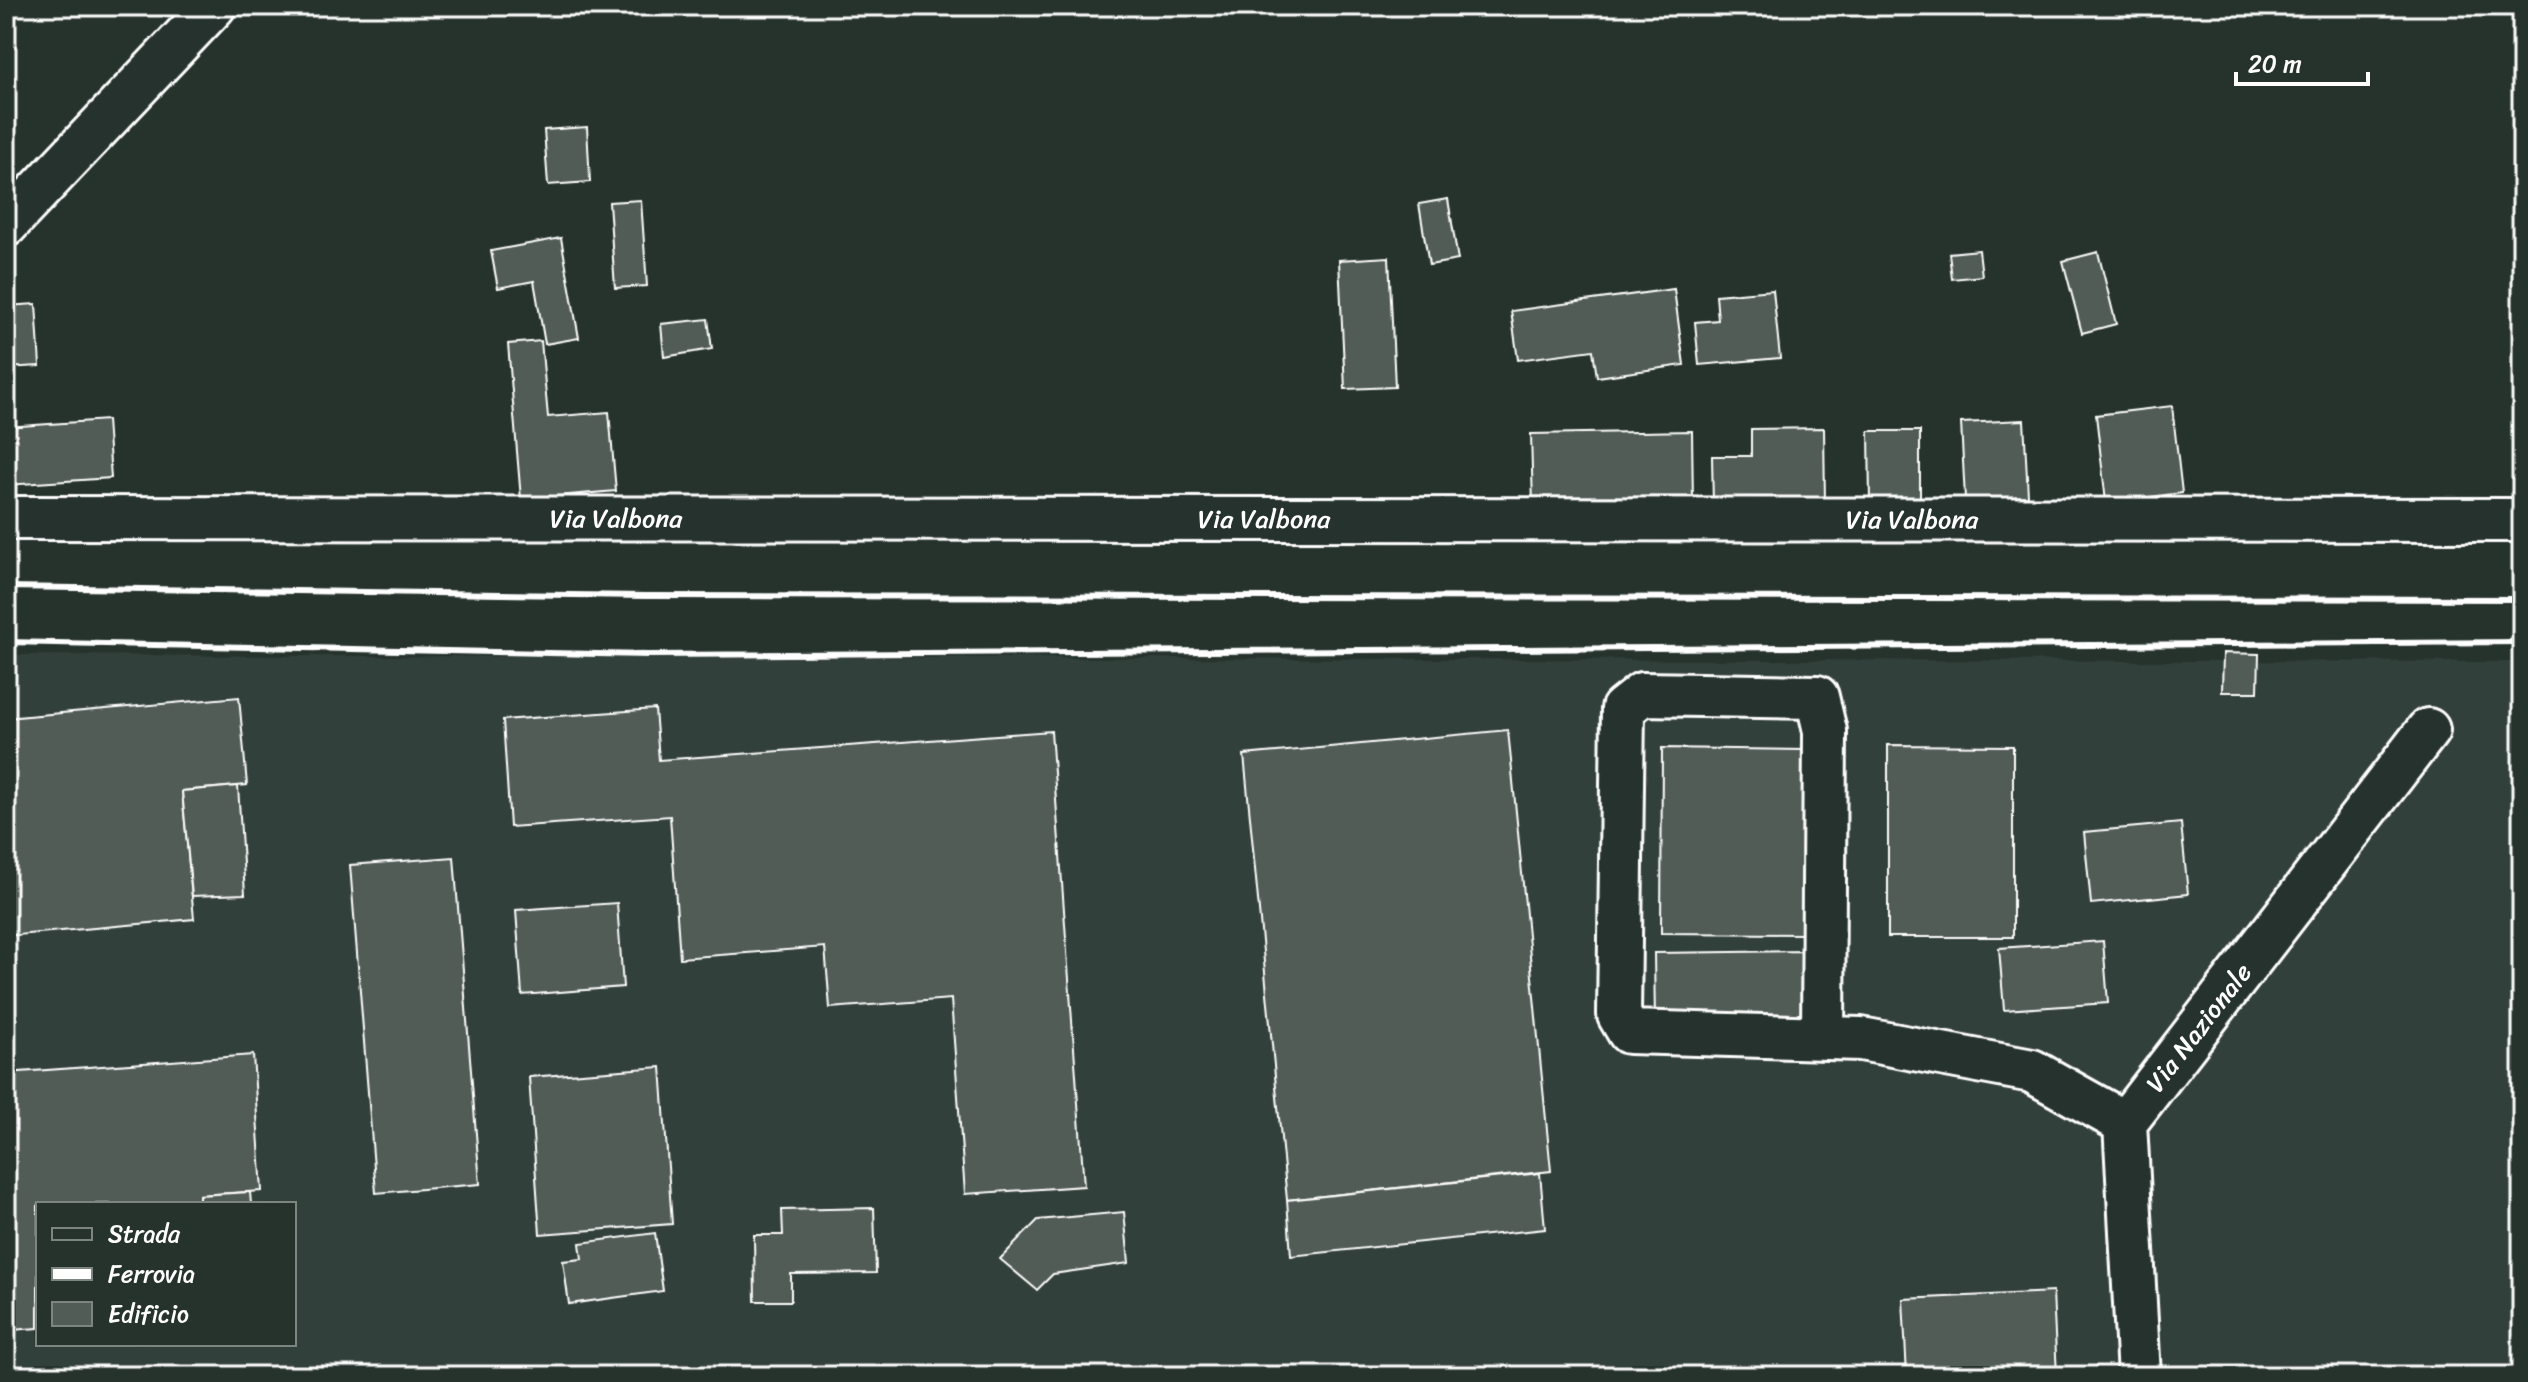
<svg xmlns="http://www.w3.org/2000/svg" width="2528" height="1382" font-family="Sriracha,sans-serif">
	<rect width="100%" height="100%" fill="#26332d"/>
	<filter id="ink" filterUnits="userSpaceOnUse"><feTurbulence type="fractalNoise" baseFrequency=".0125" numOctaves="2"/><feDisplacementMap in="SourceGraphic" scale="16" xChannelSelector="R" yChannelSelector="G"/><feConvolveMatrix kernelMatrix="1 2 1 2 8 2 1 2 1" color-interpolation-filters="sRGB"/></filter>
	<g filter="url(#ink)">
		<path fill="#333f3a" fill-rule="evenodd" d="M6,655L2522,662V1376H6ZM38,1204H294V1344H38Z"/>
		<g fill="#515c57" stroke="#fff" stroke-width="2">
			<path d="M587,127L590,182L548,185L544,130Z"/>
			<path d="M1448,199L1458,260L1429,265L1419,204Z"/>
			<path d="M641,200L647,286L615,288L609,202Z"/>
			<path d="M561,238L579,338L545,344L534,281L498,288L491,251Z"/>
			<path d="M1979,250L1982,276L1952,279L1949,253Z"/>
			<path d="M2098,252L2116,324L2082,333L2063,261Z"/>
			<path d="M1389,257L1395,387L1345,389L1339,260Z"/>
			<path d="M1674,289L1684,365L1597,377L1593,350L1518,360L1511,311Z"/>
			<path d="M1773,290L1780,358L1699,365L1695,322L1718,320L1716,295Z"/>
			<path d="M36,304L40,366L6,368V306Z"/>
			<path d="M708,319L712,349L664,357L661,324Z"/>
			<path d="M541,341L548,417L609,412L616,491L521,499L508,344Z"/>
			<path d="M2172,406L2182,493L2106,502L2096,415Z"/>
			<path d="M107,420L111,478L6,485V427Z"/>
			<path d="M2024,420L2028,496L1965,499L1961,423Z"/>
			<path d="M1824,428L1825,503L1713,504L1712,456H1751V429Z"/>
			<path d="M1692,431L1693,504L1533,506L1531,434Z"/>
			<path d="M1869,431H1920V502H1870Z"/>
			<path d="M2223,653L2259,654L2258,692H2222Z"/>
			<path d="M239,697L247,785L182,791L194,919L6,936V718Z"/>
			<path d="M655,709L659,760L1051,731L1084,1186L965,1194L951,999L830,1008L825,947L680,958L670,816L510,827L503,720Z"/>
			<path d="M1508,730L1551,1171L1287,1200L1244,755Z"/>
			<path d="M1888,745L2013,746V937H1888Z"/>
			<path d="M1662,748L1806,750L1805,934L1661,933Z"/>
			<path d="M238,786L245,894L192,896L182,791Z"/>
			<path d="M2181,823L2188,894L2091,904L2084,832Z"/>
			<path d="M454,857L480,1184L376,1193L350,865Z"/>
			<path d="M617,903L623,987L522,995L516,910Z"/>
			<path d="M2103,941L2108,1003L2004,1010L1999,948Z"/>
			<path d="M1809,951L1810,1019L1655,1021L1654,953Z"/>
			<path d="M253,1055L262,1191L199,1195V1204H38V1328L12,1330L6,1244V1073Z"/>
			<path d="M661,1067L672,1224L540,1234L529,1077Z"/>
			<path d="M1540,1173L1545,1229L1291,1256L1287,1200Z"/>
			<path d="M250,1192L251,1204H199V1195Z"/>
			<path d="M874,1208L876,1273L791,1274V1301H755L754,1235H783L782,1210Z"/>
			<path d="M1124,1212L1129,1263L1053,1274L1037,1290L1000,1259L1038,1220Z"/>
			<path d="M655,1233L663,1291L569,1304L563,1261L582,1259L580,1243Z"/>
			<path d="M6,1244L12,1330L6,1331Z"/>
			<path d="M2053,1292L2057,1376H1907L1903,1299Z"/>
		</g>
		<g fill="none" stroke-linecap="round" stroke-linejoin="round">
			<g stroke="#fff" stroke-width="48">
				<g id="minor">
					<path d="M6,225L214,6"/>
					<path id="s1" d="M6,518L2522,520"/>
					<path d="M1823,1038L1825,731L1817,697L1642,694L1623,709L1619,1015L1629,1032L1861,1039L2032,1071L2125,1123"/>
					<path id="s2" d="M2139,1376L2125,1123L2428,730"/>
				</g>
			</g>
			<use href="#minor" stroke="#26332d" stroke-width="42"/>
			<g stroke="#fff" stroke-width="6">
				<path d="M6,587L645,596L2522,599"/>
				<path d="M6,642L648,655L2522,642"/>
			</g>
		</g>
	</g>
	<g text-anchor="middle" stroke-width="7" stroke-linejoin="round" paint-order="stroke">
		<g font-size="26" fill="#fff" stroke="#26332d">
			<text dy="9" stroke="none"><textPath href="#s1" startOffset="610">Via Valbona</textPath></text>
			<text dy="9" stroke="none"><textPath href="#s1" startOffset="1258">Via Valbona</textPath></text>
			<text dy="9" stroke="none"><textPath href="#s1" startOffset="1906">Via Valbona</textPath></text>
			<text dy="9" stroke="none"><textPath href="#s2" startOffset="374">Via Nazionale</textPath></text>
		</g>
	</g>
	<rect width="2528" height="1382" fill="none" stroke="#26332d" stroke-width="32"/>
	<rect x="16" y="16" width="2496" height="1350" fill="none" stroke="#fff" stroke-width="3" filter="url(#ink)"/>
	<rect x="36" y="1202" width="260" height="144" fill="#26332d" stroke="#7d8581" stroke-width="2"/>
	<rect x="52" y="1228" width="40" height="12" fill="#26332d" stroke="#7d8581" stroke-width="2"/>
	<text x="108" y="1242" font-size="24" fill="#ffffff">Strada</text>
	<rect x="52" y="1268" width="40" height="12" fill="#ffffff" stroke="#7d8581" stroke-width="2"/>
	<text x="108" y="1282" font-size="24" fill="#ffffff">Ferrovia</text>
	<rect x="52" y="1302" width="40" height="24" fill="#515c57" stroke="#7d8581" stroke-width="2"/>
	<text x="108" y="1322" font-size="24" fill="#ffffff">Edificio</text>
	<path d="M2236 72v12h132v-12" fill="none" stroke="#ffffff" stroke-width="4"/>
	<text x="2248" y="72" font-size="24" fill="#ffffff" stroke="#26332d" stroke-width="6" paint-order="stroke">20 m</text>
</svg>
